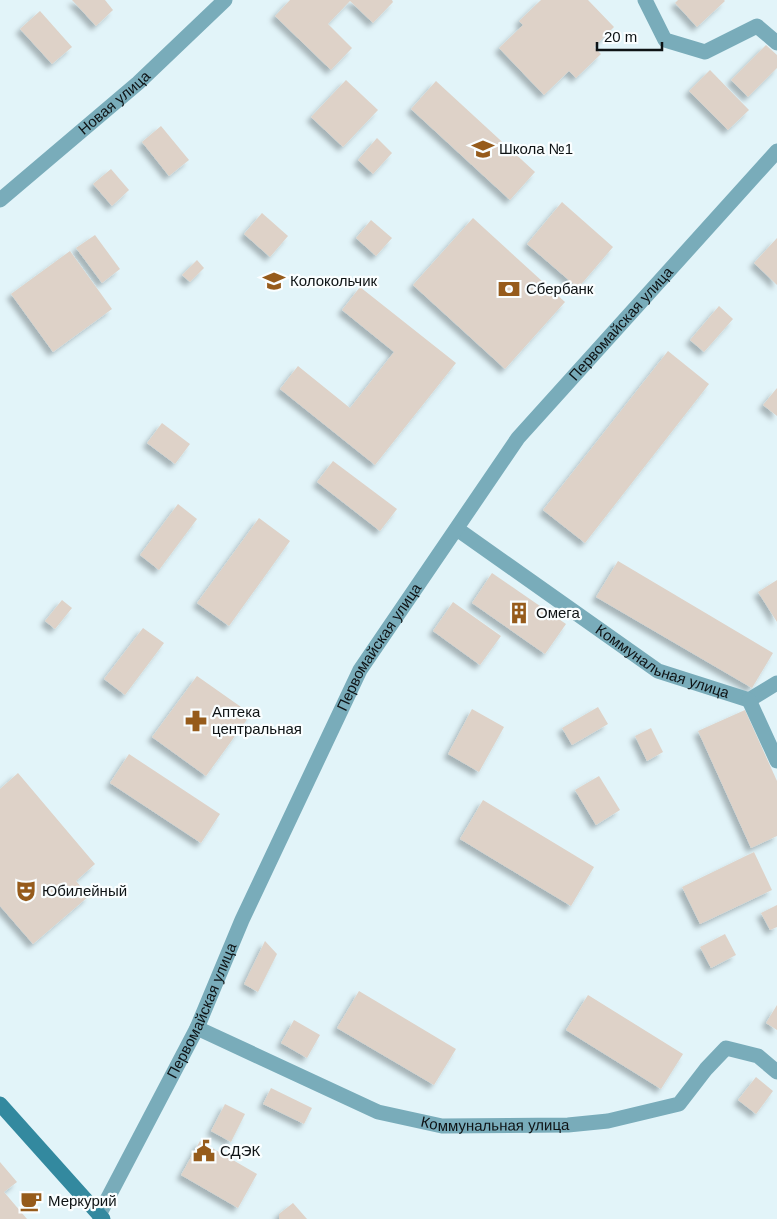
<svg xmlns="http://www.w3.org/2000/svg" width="777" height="1219" font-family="Arial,sans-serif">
	<defs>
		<filter id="shadow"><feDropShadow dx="-4.5" dy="4.5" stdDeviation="2.5" flood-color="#0004"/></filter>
	</defs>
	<rect width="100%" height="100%" fill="#e2f4f9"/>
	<g fill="#ded2c8" filter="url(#shadow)">
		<path d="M72,0H105L113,10L96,26Z"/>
		<path d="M290,0H392L393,2L373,23L350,1L328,24L352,48L331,70L275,16Z"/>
		<path d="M541,0H588L614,27L594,47L601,54L576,78L569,71L544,95L499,48L523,25L519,21Z"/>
		<path d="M678,0H724L725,1L697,27L675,3Z"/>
		<path d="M40,11L72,47L52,64L20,29Z"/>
		<path d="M766,45L777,55V68L748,97L731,80Z"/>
		<path d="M710,70L749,110L728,130L689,91Z"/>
		<path d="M346,80L378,110L343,147L311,117Z"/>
		<path d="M436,81L535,172L510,200L411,109Z"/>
		<path d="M161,126L189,160L169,176L142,142Z"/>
		<path d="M377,138L392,153L373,174L358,160Z"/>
		<path d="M111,169L129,190L112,206L93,184Z"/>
		<path d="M562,202L613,247L578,288L527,244Z"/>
		<path d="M262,213L288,236L270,257L244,234Z"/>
		<path d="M473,218L565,302L505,369L413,285Z"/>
		<path d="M371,220L392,238L376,256L356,238Z"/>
		<path d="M95,235L120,269L102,283L76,248Z"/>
		<path d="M777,238V285L754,263Z"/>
		<path d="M70,251L112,309L53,352L11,294Z"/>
		<path d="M197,260L204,268L190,282L182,275Z"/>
		<path d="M360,287L456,363L375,465L280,389L298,366L350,408L394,352L342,310Z"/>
		<path d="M719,306L733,319L704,352L690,340Z"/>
		<path d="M668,351L709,384L585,543L543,510Z"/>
		<path d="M777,388V416L763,405Z"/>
		<path d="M162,423L190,444L175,464L147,443Z"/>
		<path d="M333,461L397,509L380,531L317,482Z"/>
		<path d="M178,504L197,519L159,570L140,555Z"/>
		<path d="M259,518L290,541L229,626L197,603Z"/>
		<path d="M618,561L773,653L752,688L596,597Z"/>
		<path d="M492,573L566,624L545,654L472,603Z"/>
		<path d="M777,580V622L758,592Z"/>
		<path d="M62,600L72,608L55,629L45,621Z"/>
		<path d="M453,602L501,636L480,665L433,631Z"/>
		<path d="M143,628L164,643L125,695L104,679Z"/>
		<path d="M197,676L251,714L206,776L152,737Z"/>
		<path d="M598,707L608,724L572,745L562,728Z"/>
		<path d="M472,709L504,727L479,772L448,754Z"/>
		<path d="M745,710L777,781V836L751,848L698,731Z"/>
		<path d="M651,728L663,752L647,761L635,736Z"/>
		<path d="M129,754L220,814L201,843L110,783Z"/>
		<path d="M18,773L95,864L76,881L89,896L33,944L0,906V789Z"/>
		<path d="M599,776L620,810L596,825L575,790Z"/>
		<path d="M483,800L594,867L571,906L460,839Z"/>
		<path d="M754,852L772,890L700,924L682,887Z"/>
		<path d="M777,905V927L770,930L761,913Z"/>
		<path d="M725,934L736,955L711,968L700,947Z"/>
		<path d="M265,941L277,954L258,992L244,984Z"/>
		<path d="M359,991L456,1049L434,1085L337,1028Z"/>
		<path d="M588,995L683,1054L661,1089L566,1030Z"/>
		<path d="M777,1005V1030L766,1023Z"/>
		<path d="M294,1020L320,1035L307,1058L281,1043Z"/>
		<path d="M756,1077L773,1091L756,1114L738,1100Z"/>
		<path d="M271,1088L312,1108L304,1124L263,1104Z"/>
		<path d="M225,1104L245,1114L231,1142L211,1131Z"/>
		<path d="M200,1141L257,1174L238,1208L181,1175Z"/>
		<path d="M0,1162L17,1182L4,1192L27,1219H0Z"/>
		<path d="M293,1203L307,1219H279V1214Z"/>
	</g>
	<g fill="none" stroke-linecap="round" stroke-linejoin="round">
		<g stroke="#79acba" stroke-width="15">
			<path d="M645,0L665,40L705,52L757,26L777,43"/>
			<path id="s1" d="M457,529L658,671L749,700L777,683"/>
			<path d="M749,700L777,761"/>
			<path id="s2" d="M197,1028L378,1112L442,1126L568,1125L608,1121L679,1104L706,1069L726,1048L758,1056L777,1072"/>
		</g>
		<g stroke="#79acba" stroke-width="15">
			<path id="s3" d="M0,200L138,83L225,0"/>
			<path id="s4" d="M99,1215L197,1028L242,920L360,670L518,438L777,151"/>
		</g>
		<path stroke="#33899f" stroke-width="15" d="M0,1104L103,1219"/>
	</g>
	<defs>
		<g id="school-bare" transform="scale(1.725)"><path d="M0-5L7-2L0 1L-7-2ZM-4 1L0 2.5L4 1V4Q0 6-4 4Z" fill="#965b1b" stroke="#fafeff" stroke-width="2.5" paint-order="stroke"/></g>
		<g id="bank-bare" transform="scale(1.725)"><path d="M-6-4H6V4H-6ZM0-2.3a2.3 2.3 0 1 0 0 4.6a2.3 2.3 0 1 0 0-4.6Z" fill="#965b1b" stroke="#fafeff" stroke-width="2.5" paint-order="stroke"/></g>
		<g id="building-bare" transform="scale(1.725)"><path d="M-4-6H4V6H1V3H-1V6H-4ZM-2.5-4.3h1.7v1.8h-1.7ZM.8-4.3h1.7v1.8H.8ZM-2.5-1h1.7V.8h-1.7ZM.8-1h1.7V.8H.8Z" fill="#965b1b" stroke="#fafeff" stroke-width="2.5" paint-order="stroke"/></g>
		<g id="pharmacy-bare" transform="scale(1.725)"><path d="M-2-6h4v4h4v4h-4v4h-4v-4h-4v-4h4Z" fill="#965b1b" stroke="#fafeff" stroke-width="2.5" paint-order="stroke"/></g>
		<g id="theatre-bare" transform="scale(1.725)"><path d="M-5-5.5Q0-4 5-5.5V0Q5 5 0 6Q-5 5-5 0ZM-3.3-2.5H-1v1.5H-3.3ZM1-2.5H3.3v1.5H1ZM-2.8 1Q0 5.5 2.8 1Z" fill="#965b1b" stroke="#fafeff" stroke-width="2.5" paint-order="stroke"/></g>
		<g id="civic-bare" transform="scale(1.725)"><path d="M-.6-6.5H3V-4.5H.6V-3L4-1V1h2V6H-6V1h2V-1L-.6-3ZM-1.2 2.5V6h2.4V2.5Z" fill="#965b1b" stroke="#fafeff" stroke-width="2.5" paint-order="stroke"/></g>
		<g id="cafe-bare" transform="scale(1.725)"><path d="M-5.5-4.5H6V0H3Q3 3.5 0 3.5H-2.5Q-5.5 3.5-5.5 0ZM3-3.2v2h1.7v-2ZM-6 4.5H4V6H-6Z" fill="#965b1b" stroke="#fafeff" stroke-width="2.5" paint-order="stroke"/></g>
	</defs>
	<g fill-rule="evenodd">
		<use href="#school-bare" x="483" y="149"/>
		<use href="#school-bare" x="274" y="281"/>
		<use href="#bank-bare" x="509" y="289"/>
		<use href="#building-bare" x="519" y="613"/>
		<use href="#pharmacy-bare" x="196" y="721"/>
		<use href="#theatre-bare" x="26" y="891"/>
		<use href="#civic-bare" x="204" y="1151"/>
		<use href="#cafe-bare" x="31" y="1201"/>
	</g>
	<g text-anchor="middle" stroke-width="4.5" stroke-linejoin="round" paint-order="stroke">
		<g font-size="15" fill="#0e1315" stroke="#fafeff">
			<text dy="5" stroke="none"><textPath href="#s3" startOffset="150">Новая улица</textPath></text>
			<text dy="5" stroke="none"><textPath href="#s4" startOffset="1039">Первомайская улица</textPath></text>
			<text dy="5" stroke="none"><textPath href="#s4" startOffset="634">Первомайская улица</textPath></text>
			<text dy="5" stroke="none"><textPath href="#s1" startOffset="246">Коммунальная улица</textPath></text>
			<text dy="5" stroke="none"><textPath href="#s4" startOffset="229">Первомайская улица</textPath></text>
			<text dy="5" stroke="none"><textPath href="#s2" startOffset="318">Коммунальная улица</textPath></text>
		</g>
		<g font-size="15" fill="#0e1315" stroke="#fafeff" text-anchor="start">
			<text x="499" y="154">Школа №1</text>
			<text x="290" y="286">Колокольчик</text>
			<text x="526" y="294">Сбербанк</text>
			<text x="536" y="618">Омега</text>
			<text x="212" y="717">Аптека<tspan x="212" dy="17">центральная</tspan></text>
			<text x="42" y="896">Юбилейный</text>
			<text x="220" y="1156">СДЭК</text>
			<text x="48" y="1206">Меркурий</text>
		</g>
	</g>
	<path d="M597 42v8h65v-8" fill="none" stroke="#0e1315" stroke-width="2.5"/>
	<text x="604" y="42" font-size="15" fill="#0e1315" stroke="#fafeff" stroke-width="4" paint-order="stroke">20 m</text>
</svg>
